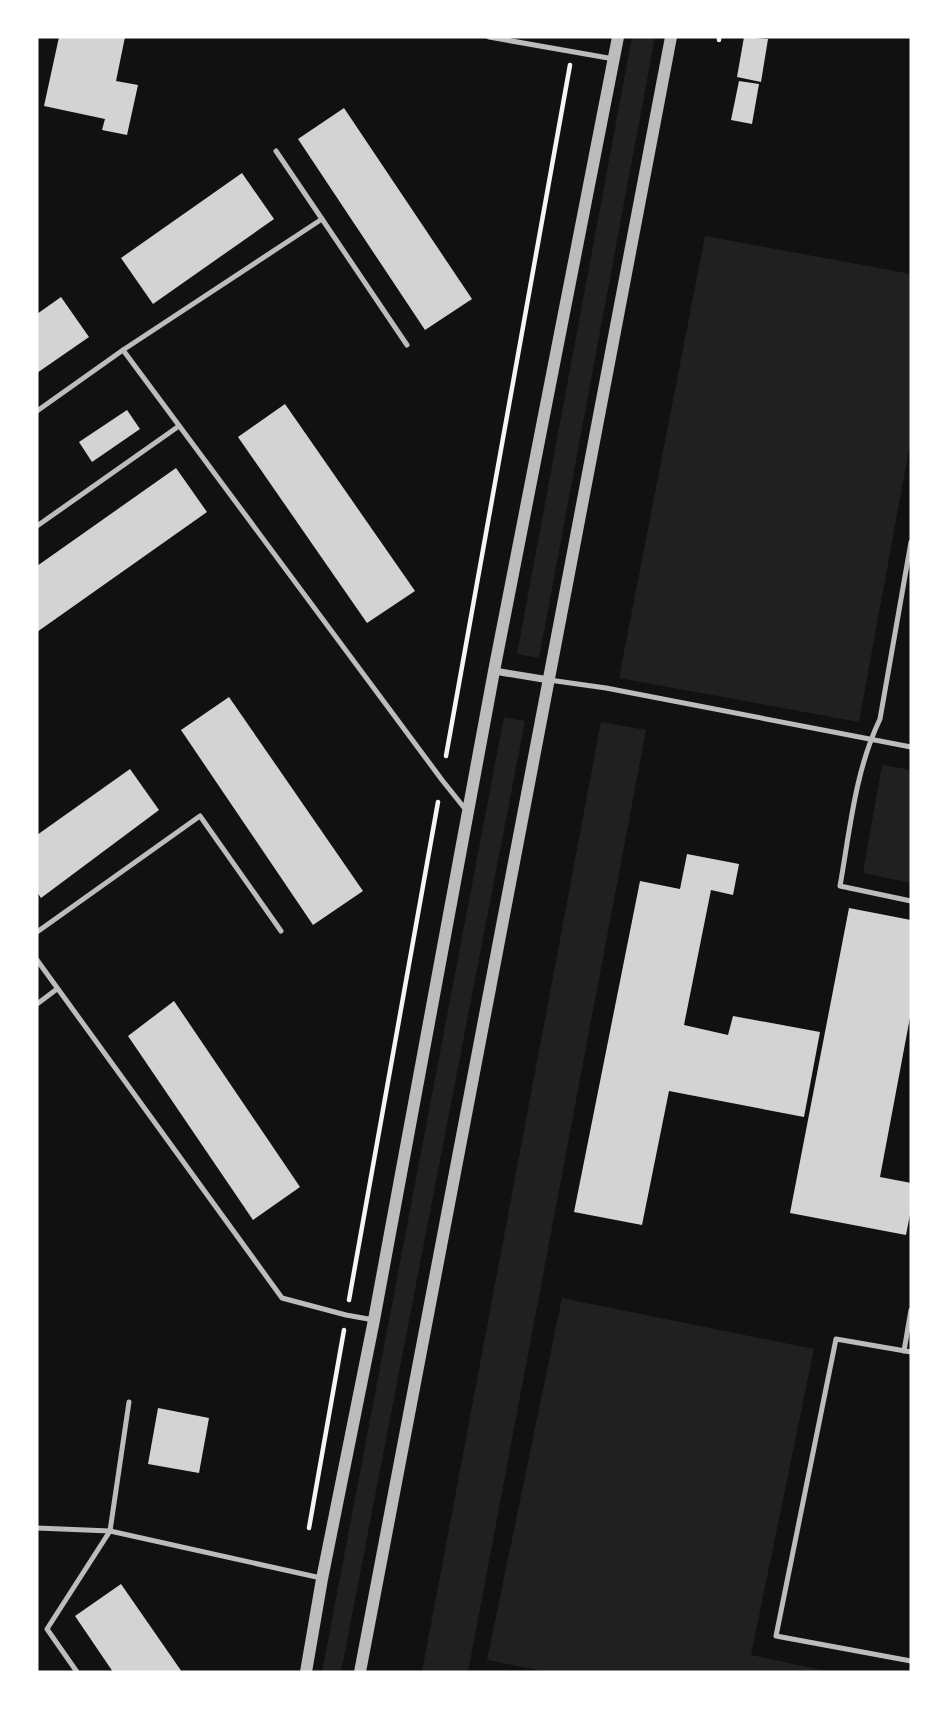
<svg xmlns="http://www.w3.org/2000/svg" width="948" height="1709" font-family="Georgia,serif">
	<rect width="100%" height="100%" fill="#111"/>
	<g fill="#202020">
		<path d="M632,37H655L539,658L517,654Z"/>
		<path d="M705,236L911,274V438L859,722L619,678Z"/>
		<path d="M504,717L525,721L341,1672H322Z"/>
		<path d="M601,722L646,730L468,1672H422Z"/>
		<path d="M882,765L911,770V883L863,873Z"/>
		<path d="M562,1298L814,1349L751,1655L831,1672H548L487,1660Z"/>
	</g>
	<g fill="#d3d3d3">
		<path d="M59,37H125L116,81L138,85L127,135L102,130L105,119L44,106Z"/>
		<path d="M744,37L768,39L761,82L737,77Z"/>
		<path d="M739,81L759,84L752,124L731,120Z"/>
		<path d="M344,108L472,299L425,330L298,139Z"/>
		<path d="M242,173L274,219L153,304L121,258Z"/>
		<path d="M61,297L89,337L37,373V314Z"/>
		<path d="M285,404L415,591L367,623L238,437Z"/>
		<path d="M127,410L140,429L92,462L79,442Z"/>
		<path d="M176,468L207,512L37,632V566Z"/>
		<path d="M229,697L363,891L313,925L181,730Z"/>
		<path d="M130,769L159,810L41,898L37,892V835Z"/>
		<path d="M687,854L739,864L733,895L711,890L684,1025L728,1035L733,1016L820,1032L804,1117L669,1091L642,1225L574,1212L640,881L680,889Z"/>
		<path d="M849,908L911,920V1012L880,1177L911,1183V1209L906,1235L790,1213Z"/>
		<path d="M174,1001L300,1187L253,1220L128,1036Z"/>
		<path d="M158,1408L209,1418L199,1473L148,1464Z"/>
		<path d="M121,1584L182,1672H113L75,1616Z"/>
	</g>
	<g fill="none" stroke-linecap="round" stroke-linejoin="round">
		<g stroke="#f5f5f5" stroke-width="4.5">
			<path d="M719,40V37"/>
			<path d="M446,756L570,65"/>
			<path d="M349,1300L438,802"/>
			<path d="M309,1528L344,1330"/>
		</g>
		<g stroke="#bcbcbc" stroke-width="5">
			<path d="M489,37L614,59"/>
			<path d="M276,151L322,219"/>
			<path d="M407,345L322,219L123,350L442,780L466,810"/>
			<path d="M37,411L123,350"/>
			<path d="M37,526L179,426"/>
			<path d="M911,542L880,719C855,771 850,830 840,886L911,901"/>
			<path d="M549,680L606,688L911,747"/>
			<path d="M37,932L200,816L281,931"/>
			<path d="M37,960L282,1298L346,1315L374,1320"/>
			<path d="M37,1004L57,989"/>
			<path d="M904,1351L911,1310"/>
			<path d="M911,1352L836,1339L776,1636L911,1661"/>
			<path d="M37,1528L110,1531L129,1402"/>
			<path d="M77,1672L47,1629L110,1531L321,1578"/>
		</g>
		<path stroke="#bcbcbc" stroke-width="7" d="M494,671L549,680"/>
		<g stroke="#bcbcbc" stroke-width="12">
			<path d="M306,1672L322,1579L374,1320L494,671L618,37"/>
			<path d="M360,1672L671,37"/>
		</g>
	</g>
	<rect width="948" height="1709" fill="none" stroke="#ffffff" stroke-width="77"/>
</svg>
